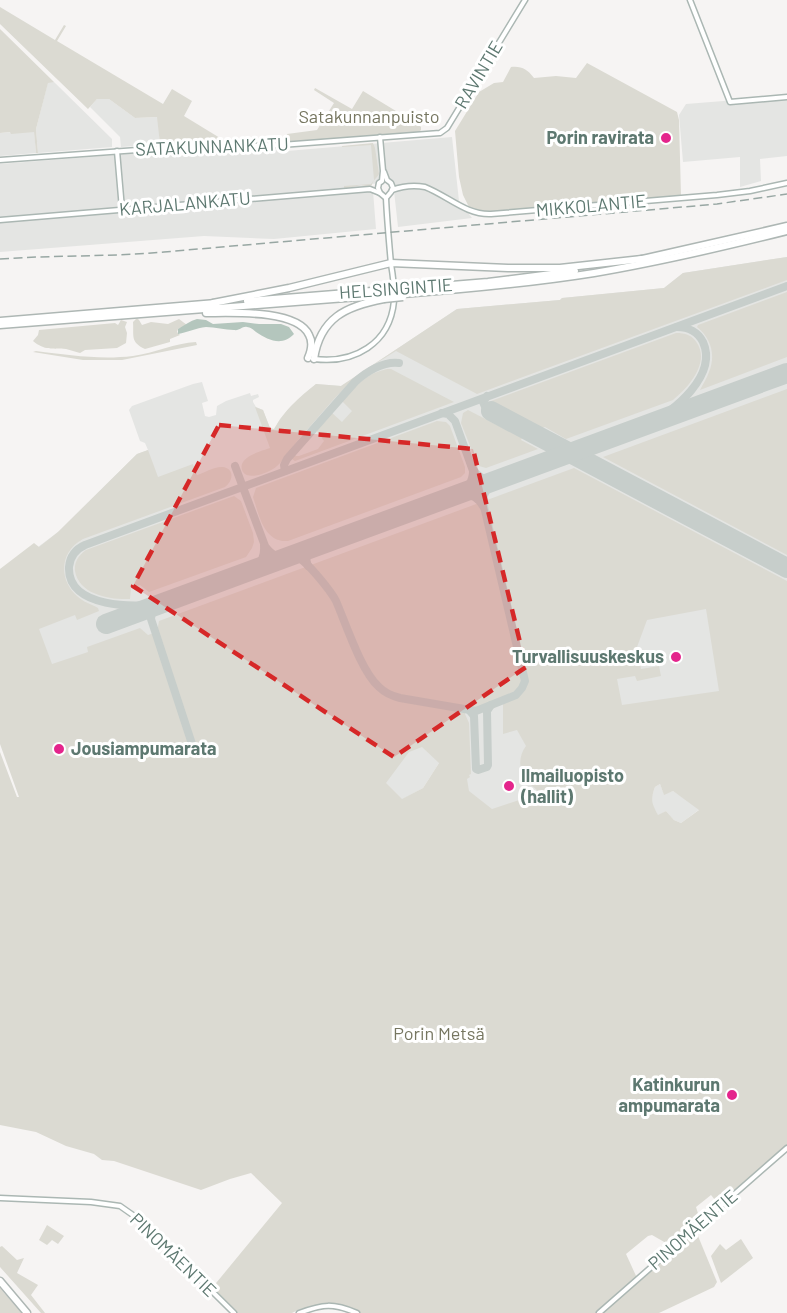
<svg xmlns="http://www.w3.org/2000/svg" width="787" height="1313" font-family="Barlow,sans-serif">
	<rect width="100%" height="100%" fill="#f6f4f3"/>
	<g fill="#e4e5e3">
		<path d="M48,82H54L112,139V147L38,153L36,129Z"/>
		<path d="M787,96V156L760,159L761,181L740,187V157L683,162L679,115L686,104Z"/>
		<path d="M97,99H109L135,118L158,117L160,144L121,147L120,137L90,107Z"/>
		<path d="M34,130L36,153L0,156V133Z"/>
		<path d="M452,137L459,201L472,218L398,227L393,182L371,184L373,191L376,229L274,239L204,236L0,252V164L178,150L287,148V151Z"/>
		<path d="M787,257V696L647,761L450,825L439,763L423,788L385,809L136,787L0,612L38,547L58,532L137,454L148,450L145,443L140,441L129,410L132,406L193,384L202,382L208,401L202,403L205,416L209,417L216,415L217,406L226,401L250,393L251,396L258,394L259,397L253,400V402L256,407L263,410L270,428L274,430L280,419L291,406L316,384L341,386L457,309L560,300L562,298L664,288L683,273Z"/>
		<path d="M660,784L664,794L673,791L700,809L681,823L674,820L666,811L658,816L652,804V796L655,787Z"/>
	</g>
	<g fill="#dbdad2" fill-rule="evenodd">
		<path d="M0,7L55,40L64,25L66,26L57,41L163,104L172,89L192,101L184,116L220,138L215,142L160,144L157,117L135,118L109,99H97L88,109L0,24Z"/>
		<path d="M0,29L54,82L48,83L36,129L38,153H36L34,132L11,134L10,132L0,133Z"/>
		<path d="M587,63L677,112L679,120L681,196L491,212H480L470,209L463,195L459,177L455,131L479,92L494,83L503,82L511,67C522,66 527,69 534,78L556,76L576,78Z"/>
		<path d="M315,88L352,109L363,91L419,125L421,127V130L419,132L286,142L287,134L317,130L334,103L314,90Z"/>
		<path d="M373,143L375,148L379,174C377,178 372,181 372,185C367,187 366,186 361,185L344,189V186L371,184L374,180L371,145L342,147V146Z"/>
		<path d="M787,257V280L477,394L396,351C382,360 366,368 353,380C335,396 320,416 303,434C294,444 287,457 277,466C271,472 249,481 243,472C235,457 262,451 270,448L255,407L263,410L270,428L274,429C284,411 299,397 316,384L341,386L457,309L560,300L562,298L664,288L683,273Z"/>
		<path d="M787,292V357L700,390C703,384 707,378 709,372C716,355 711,338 697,327L698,325Z"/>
		<path d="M137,318L139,320L142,325L151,322L168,324L179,319L187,325L178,329L177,332L180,335L170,339V342L145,349C130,342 134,336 133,322Z"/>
		<path d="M121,320L127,322L125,327L127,333L126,343L117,348L85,350L80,353C75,352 71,350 66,349C52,348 45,351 33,341L38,335L39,330L115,323L118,325Z"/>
		<path d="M676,333C685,333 692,335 697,343C710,363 688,388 673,400L566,439L545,427L542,428L491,401Z"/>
		<path d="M196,342L197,345L122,360H83L33,352L36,351C68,355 100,360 133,356C155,353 175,343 196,342Z"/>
		<path d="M387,369H391L454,402L295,461L292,459L291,457L294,454L296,456H299L318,449L324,441L316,430L332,413L342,422L352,411L342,401C355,386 367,373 387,369Z"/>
		<path d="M787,389V555L603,457Z"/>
		<path d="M468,410L522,438L521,440L538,449L486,468L479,466L476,461L461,423L463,413Z"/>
		<path d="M437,421L446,422L450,426L465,467V473L461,477L288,541C264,543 259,515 253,497L256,488Z"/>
		<path d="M148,450L158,477L193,464L197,475C204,473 215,466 223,467C235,469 233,481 225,487L83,539C60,551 58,579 77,596C83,602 91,604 98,608L99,611L77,620L75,615L39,629L52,664L88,652L87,647L140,628L148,635L157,632L159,621L574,468L787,581V1146L719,1205L711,1195L696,1207L700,1220L695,1224L693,1229L673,1247L652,1235L648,1236L626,1254L637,1278L596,1313H360L339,1305L325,1304L300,1309L292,1313H237L212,1288L282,1203L251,1173L230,1179L201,1190L114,1161L102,1160L94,1154L66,1146L36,1132L0,1125V752L17,797H19L0,744V569L34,543L39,547L58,532L137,454ZM706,609L719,691L622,705L617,679L635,676L637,681L661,676L659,666L641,669L637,647L647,620ZM501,698L503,705V734L517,730L526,746C519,755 518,768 525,779C528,784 536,788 540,793L492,809L469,791L467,779L470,777L469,775L471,774L469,723L465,714L467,708H478ZM422,747L439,763L423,788L402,799L386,783L409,752ZM660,784L664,795L673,791L699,810L681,823L674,820L666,811L658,815C652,803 650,801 655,787Z"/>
		<path d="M234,496L241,501L253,533L254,542L252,548L246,557L149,592L140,585L131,588L130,599C111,600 79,595 75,571C74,562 79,555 86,550Z"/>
		<path d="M47,1225L64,1236L58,1244L52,1240L47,1245L39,1240Z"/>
		<path d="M694,1234L698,1236L717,1282L714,1287L659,1313H603Z"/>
		<path d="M741,1239L753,1258L721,1283L711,1256L720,1244L726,1250Z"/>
		<path d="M2,1246L17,1260L24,1258L17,1273L38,1285L31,1295L45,1313H41L0,1267V1247Z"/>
		<path d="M0,1288L21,1312V1313H0Z"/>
	</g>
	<path fill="#b4c6bd" d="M197,319L206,320L213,324L243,322L259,324H281L289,327L294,334C282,347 268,340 256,332C254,330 250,327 247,327C242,326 240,331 234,330C225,330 215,327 206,327C196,328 188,332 178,334V329C185,325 190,321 197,319Z"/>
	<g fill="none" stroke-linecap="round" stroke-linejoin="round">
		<g stroke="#c7cecb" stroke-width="8">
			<path d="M486,409L483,402L487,396"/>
			<path d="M442,413L448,414L455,421L473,471C473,483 467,490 457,495"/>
			<path d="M648,424C674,412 718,375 703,342C698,332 688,327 677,327"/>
			<path d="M235,466L265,546C279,565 287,551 299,558C308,563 331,591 336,601C346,624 361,671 379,687C385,693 392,696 400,698L476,711L516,695L522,688L525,681L483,502C483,492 489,485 498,480"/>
			<path d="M473,469C478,478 486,481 496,480"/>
			<path d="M285,471L284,465L287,459L355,382C366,372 383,361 399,363"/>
			<path d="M458,495C469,493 478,497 483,506"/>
			<path d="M308,566C304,558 307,552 314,547"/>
			<path d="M249,571C260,566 265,558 264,546"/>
			<path d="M164,603C137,608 67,609 69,567C70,556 76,549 85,545L787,286"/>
			<path d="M159,605L152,611L151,619L193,747"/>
			<path d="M469,710L474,716L476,769L478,770L487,767L488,765L487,711L491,705"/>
		</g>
		<g stroke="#c7cecb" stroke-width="20">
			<path d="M491,411L787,568"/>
			<path d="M106,624L787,373"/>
		</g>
		<g stroke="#abb7b3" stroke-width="7">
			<g id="secondary">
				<path d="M690,0L730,102L787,97"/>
				<path d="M117,151L122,209"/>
				<path d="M0,160L165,148L281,145L440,133L447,128L525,0"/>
				<path d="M384,172L387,180L391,183L393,188L391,192L386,198"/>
				<path d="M392,190C403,186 414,185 425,187C448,196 466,215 491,214L717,195L750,191L787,183"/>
				<path d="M0,220L370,189L380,193"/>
				<path d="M314,359C354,364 390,344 394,301C395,288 393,276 391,264C389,242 387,220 386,198L380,193L378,188L379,183L382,181L383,171L380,137"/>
				<path d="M0,1198L91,1202L120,1206L140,1220L234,1313"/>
				<path d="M299,1313C323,1304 333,1303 357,1313"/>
				<path d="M599,1313L787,1148"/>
			</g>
		</g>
		<g stroke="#aeb7b4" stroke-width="9">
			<g id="highway">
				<path d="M638,260L787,226"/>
				<path d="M403,289L488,282L575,271"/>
				<path d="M403,294C467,289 531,283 594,273C659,262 723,247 787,231"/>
				<path d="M247,301L384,290"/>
				<path d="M213,303L289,288L391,263L508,268H560L642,259"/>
				<path d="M206,313C230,313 297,309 309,335C313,342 311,351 308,358"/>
				<path d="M0,321L216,303"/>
				<path d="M0,325L384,295"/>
				<path d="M314,359C320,318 346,306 384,299"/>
				<path d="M0,1281L27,1313"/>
			</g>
		</g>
		<use href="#secondary" stroke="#fff" stroke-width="4"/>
		<use href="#highway" stroke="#fff" stroke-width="6"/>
		<path stroke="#98a7a3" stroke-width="1.5" stroke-dasharray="9 4.5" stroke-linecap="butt" d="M0,259C55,255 109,257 164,252L717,204L787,194"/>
		<g stroke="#aeb7b4" stroke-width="9" stroke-linecap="butt">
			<g id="highway-bridge">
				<path d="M384,290L403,289"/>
				<path d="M384,299L403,297"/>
			</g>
		</g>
		<use href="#highway-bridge" stroke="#fff" stroke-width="6"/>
	</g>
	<path fill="#d62828" fill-opacity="0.2" stroke="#d62828" stroke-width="4.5" stroke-dasharray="12 8" stroke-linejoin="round" d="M219,425L473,449L526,667L394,757L133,586Z"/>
	<g fill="#e4258c" stroke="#fff" stroke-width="2">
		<circle cx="666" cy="138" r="6"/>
		<circle cx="676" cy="657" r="6"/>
		<circle cx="59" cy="749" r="6"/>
		<circle cx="509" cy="786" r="6"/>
		<circle cx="732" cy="1095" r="6"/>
	</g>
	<g text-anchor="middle" stroke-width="6" stroke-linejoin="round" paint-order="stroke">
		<g font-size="18" fill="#5d7870" stroke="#fff">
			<text transform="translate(479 75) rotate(-59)" y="6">RAVINTIE</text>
			<text transform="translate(212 147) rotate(-2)" y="6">SATAKUNNANKATU</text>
			<text transform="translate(185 204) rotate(-5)" y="6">KARJALANKATU</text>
			<text transform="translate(591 206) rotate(-5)" y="6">MIKKOLANTIE</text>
			<text transform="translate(396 289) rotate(-4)" y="6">HELSINGINTIE</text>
			<text transform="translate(693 1230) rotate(-41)" y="6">PINOMÄENTIE</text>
			<text transform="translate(173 1255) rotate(44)" y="6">PINOMÄENTIE</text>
		</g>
		<g font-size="18" fill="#767660" stroke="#fff">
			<text x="369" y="123">Satakunnanpuisto</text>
			<text x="439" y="1040">Porin Metsä</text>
		</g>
		<g font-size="18" font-weight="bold" fill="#5d7870" stroke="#fff" text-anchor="end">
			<text x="654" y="144">Porin ravirata</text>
			<text x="664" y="663">Turvallisuuskeskus</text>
			<text x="71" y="755" text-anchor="start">Jousiampumarata</text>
			<text x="521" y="782" text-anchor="start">Ilmailuopisto<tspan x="521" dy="21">(hallit)</tspan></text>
			<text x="720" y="1091">Katinkurun<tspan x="720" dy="21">ampumarata</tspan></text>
		</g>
	</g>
</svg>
